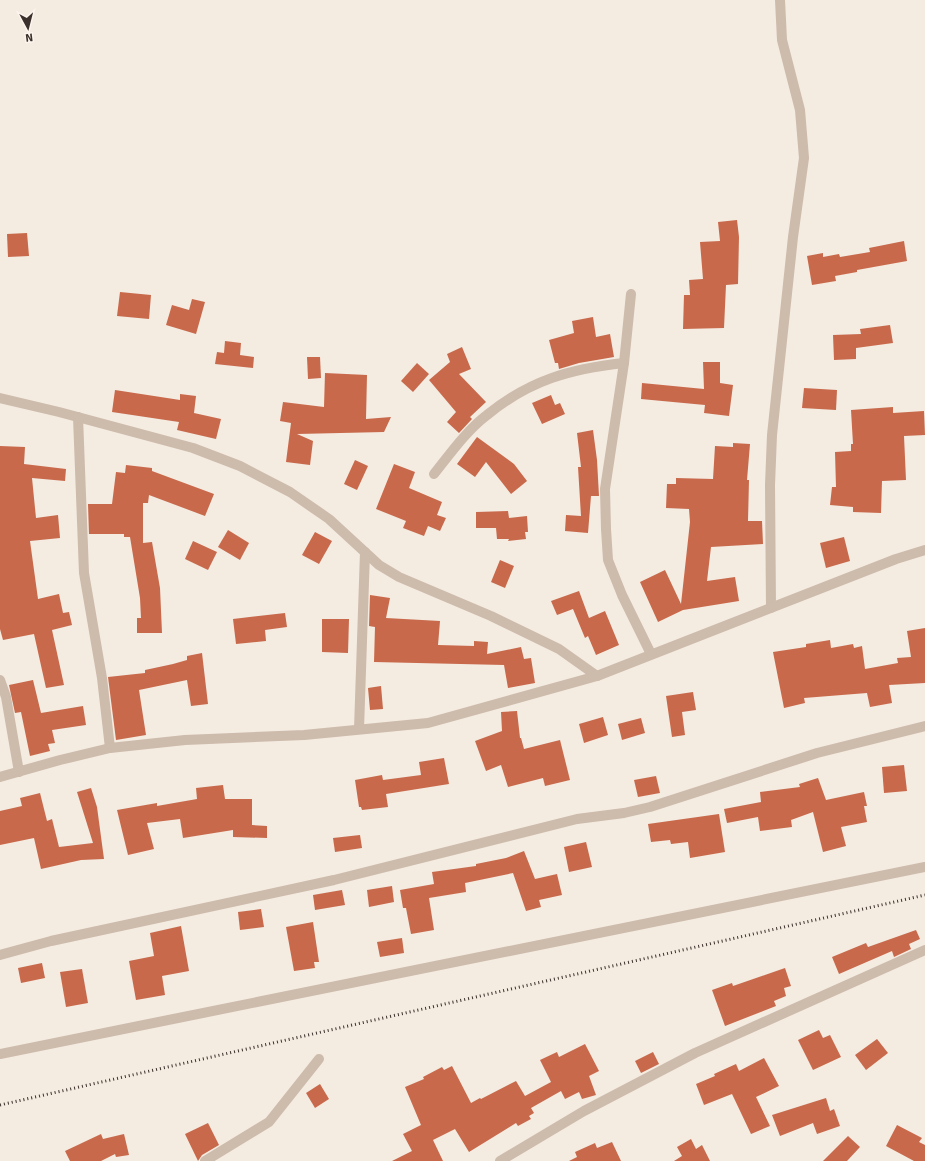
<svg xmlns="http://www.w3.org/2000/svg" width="925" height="1161" font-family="Signika,sans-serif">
	<rect width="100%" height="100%" fill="#f4ebe1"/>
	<g fill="#c8694b">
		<path d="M737,220L739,237L738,284L726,285L724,328L683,329L684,295H690L689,280L703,279L700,242L720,241L718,222Z"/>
		<path d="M27,233L29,256L8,257L7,234Z"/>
		<path d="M904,241L907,261L857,270V272L835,276L836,281L812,285L807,256L823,253V257L839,254L840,257L870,252L869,248Z"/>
		<path d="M120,292L151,295L149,319L117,316Z"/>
		<path d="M192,299L205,302L196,334L166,325L172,305L189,310Z"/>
		<path d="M593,317L596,337L610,334L614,357L579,363L559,369L558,363H555L549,340L574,333L572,321Z"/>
		<path d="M890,325L893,343L856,348V359L834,360L833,335L861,334L860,329Z"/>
		<path d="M225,341L241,343L240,355L254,357L253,368L215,364L217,352L224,353Z"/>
		<path d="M462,347L471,369L459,374L486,402L470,417L472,419L459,433L447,422L456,412L429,380L450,362L447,354Z"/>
		<path d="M307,357H320L321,378L308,379Z"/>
		<path d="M703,362H720V383L733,385L729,416L704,413L705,405L641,399L642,383L704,389Z"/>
		<path d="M417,363L429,374L413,392L401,381Z"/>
		<path d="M325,373L367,375L366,419L391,417L384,432L297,434L313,441L310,465L286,462L291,423L280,421L283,402L324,407Z"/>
		<path d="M804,388L837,390L836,410L802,408Z"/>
		<path d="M115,390L180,400V394L196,396L194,413L221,419L216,439L177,430L179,422L112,412Z"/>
		<path d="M551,395L555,405L560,403L565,414L542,424L532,403Z"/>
		<path d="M893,407V413L924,411L925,435L904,436L906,480L882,481L881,513L853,512V507L830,505L832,487H836L835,452L851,451V444H853L851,410Z"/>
		<path d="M593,430L597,460L599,496H591L588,533L565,531L566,515L581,516L578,467H581L577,433Z"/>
		<path d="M477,437L514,464L527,481L511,494L486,462L475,477L457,464Z"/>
		<path d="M733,443L750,444L747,480H749L748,521H762L763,544L711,547L707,581L735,577L739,601L683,610L658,622L640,582L665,570L681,604L690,522L689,509L666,508L667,484H676V478L713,479L715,446L733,447Z"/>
		<path d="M0,446L25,447L24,464L66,469L65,481L32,478L36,518L58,515L60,538L30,541L38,599L59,594L63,613L69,612L72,625L52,630L64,685L46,688L34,634L3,640L0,629Z"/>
		<path d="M355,460L368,466L357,490L344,484Z"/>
		<path d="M394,464L415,472L409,488L442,502L437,515L446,518L440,531L428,526L424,536L403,528L406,521L376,509Z"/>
		<path d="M126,465L152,468V471L214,494L205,516L149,495L148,503H143V543L152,542L160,588L162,633H137V618H141L140,598L130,537H124V534H89L88,504H112L116,472L125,473Z"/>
		<path d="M508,511L509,518L527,516L528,532H525L526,539L508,541L509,539H497L496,528H476V512Z"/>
		<path d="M228,530L249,543L240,560L218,547Z"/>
		<path d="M315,532L332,541L319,564L302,555Z"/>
		<path d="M844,537L850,561L826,568L820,543Z"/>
		<path d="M193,541L217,552L208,570L185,559Z"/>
		<path d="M500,560L514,566L505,588L491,582Z"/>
		<path d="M579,591L589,618L605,611L619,645L596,655L588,636L585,638L573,609L557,615L551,601Z"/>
		<path d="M370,595L390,598L386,618L440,621L438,645L474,646V641L488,642L487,654L521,647L524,659L531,658L535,683L508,688L504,665L374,662L375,627L369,626Z"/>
		<path d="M285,613L287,627L265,630L266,641L236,644L233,619Z"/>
		<path d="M322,619H349L348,653L322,652Z"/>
		<path d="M925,628V683L889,685L892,703L870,707L867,693L804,698L805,703L784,708L773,652L806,647V644L830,640L831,648L853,644L854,648L862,646L865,669L898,663L897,658L911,657L907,631Z"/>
		<path d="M202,653L208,704L191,706L187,680L139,690L146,735L116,740L108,677L145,673V670L173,664L187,660V656Z"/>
		<path d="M33,680L41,713L83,706L86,725L52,730L55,743L48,744L50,751L30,756L21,712L15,713L9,685Z"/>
		<path d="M381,686L383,709L370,710L368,688Z"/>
		<path d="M693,692L696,710L682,712L685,735L672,737L666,696Z"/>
		<path d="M517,711L520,738H521L524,749L560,740L570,780L545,786L543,778L508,787L501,765L486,771L475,741L502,731L501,712Z"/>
		<path d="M603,717L608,735L584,743L579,724Z"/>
		<path d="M641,718L645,733L622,740L618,724Z"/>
		<path d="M444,758L449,784L386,794L388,807L362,810L361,807H359L355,780L382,775L383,780L421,775L419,762Z"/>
		<path d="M904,765L907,791L884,793L882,767Z"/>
		<path d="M656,776L660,793L638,797L634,780Z"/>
		<path d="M818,778L826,800L864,792L867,806H864L867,822L841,827L846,846L823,852L813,812L791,820L792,827L760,831L758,817L727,823L724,809L761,802L760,792L800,787L799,784Z"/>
		<path d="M223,785L225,799H252V825L267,826V838L233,837V830L183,838L180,819L147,823L154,849L128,855L117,810L157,803V806L197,799L196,788Z"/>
		<path d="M91,788L97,807L104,859L81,860L41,869L34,838L0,845V811L22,806L20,798L40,793L47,821L52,819L59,847L93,843L77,792Z"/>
		<path d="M719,814L725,852L690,858L688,842L671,844L670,840L651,842L648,824Z"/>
		<path d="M360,835L362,848L335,852L333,838Z"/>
		<path d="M586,842L592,867L569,872L564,847Z"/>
		<path d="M524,851L535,879L557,874L562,895L539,900L541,907L526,911L513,873L465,883L466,892L429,898L434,930L411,934L406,908H403L400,890L434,884L432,872L476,866V864L506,858Z"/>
		<path d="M392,886L394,902L369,907L367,890Z"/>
		<path d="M342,890L345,905L315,910L313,895Z"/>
		<path d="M261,909L264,927L240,930L238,912Z"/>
		<path d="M313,922L319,962H314L315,968L294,971L286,927Z"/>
		<path d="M181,926L189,971L162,976L165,995L136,1000L129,961L154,956L150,933Z"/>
		<path d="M916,930L920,939L909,944L911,949L894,957L892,951L839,974L832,957L866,943L868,947Z"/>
		<path d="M402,938L404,953L380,957L377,942Z"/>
		<path d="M42,963L45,978L21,983L18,968Z"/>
		<path d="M785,968L791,986L784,988L786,996L774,1001L776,1006L725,1026L712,990L732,983L733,986Z"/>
		<path d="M82,969L88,1003L66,1007L60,972Z"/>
		<path d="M819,1030L823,1038L830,1035L841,1057L813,1070L798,1040Z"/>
		<path d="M877,1039L888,1053L866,1070L855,1055Z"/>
		<path d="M585,1044L599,1071L589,1076L596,1095L582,1099L579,1092L565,1099L561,1091L531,1108L534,1113L529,1116L531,1119L518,1126L516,1123L469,1152L455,1129L433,1140L443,1161H392L412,1151L403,1134L421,1125L405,1087L424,1079L423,1077L442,1067L444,1070L452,1066L471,1103L480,1098L481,1099L516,1081L525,1096L551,1082L540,1060L557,1052L559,1057Z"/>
		<path d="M653,1052L659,1064L641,1073L635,1061Z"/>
		<path d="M764,1058L779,1086L756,1097L770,1126L751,1134L732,1094L704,1105L696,1084L715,1076L714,1074L736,1064L739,1071Z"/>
		<path d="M320,1084L329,1099L315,1108L306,1093Z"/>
		<path d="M826,1098L830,1111L834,1109L840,1126L817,1134L813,1123L780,1136L772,1115Z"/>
		<path d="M208,1123L219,1145L202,1155L198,1161L185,1134Z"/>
		<path d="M897,1125L922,1138L919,1142L925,1145V1161H914L886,1146Z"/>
		<path d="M101,1134L103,1139L124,1134L129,1155L116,1157L115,1154L101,1161H70L65,1151Z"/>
		<path d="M848,1136L860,1147L847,1161H823Z"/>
		<path d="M691,1139L696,1149L702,1145L710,1161H674L682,1156L677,1147Z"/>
		<path d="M612,1142L621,1161H569L577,1157L575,1152L595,1143L597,1148Z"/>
	</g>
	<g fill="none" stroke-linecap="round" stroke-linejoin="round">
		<g stroke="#cdbbac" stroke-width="10">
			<path d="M631,294L624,363L605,489L606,529L608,560L622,595L651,654"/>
			<path d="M0,398L59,412L193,448L240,466L290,492L329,519L379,565L399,577L491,616L559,649L597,676"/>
			<path d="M78,417L84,573L102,678L110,748"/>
			<path d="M434,474C450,454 466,431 487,415C530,380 570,369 624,363"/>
			<path d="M771,608L770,485L772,435L793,237L804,158L800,110L782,40L780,0"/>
			<path d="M0,680L6,697L19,772"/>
			<path d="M359,729L365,552"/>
			<path d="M0,777L60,760L110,748L185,740L304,735L428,723L597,676L896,559L925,550"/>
			<path d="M0,955L51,941L334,880L577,819L624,813L650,807L817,753L925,726"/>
			<path d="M0,1054L925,867"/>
			<path d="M205,1161L269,1122L319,1059"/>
			<path d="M500,1161L584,1111L695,1053L925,950"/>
		</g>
		<path stroke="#3b302b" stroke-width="3" stroke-dasharray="1 3" stroke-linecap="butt" d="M0,1105L925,895"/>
	</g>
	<g transform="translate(28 28) rotate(173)" stroke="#fbf5ee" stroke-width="3" paint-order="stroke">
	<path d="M0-3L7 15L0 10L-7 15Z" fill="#3b302b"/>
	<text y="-6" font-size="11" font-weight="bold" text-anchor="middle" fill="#3b302b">N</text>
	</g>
</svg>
